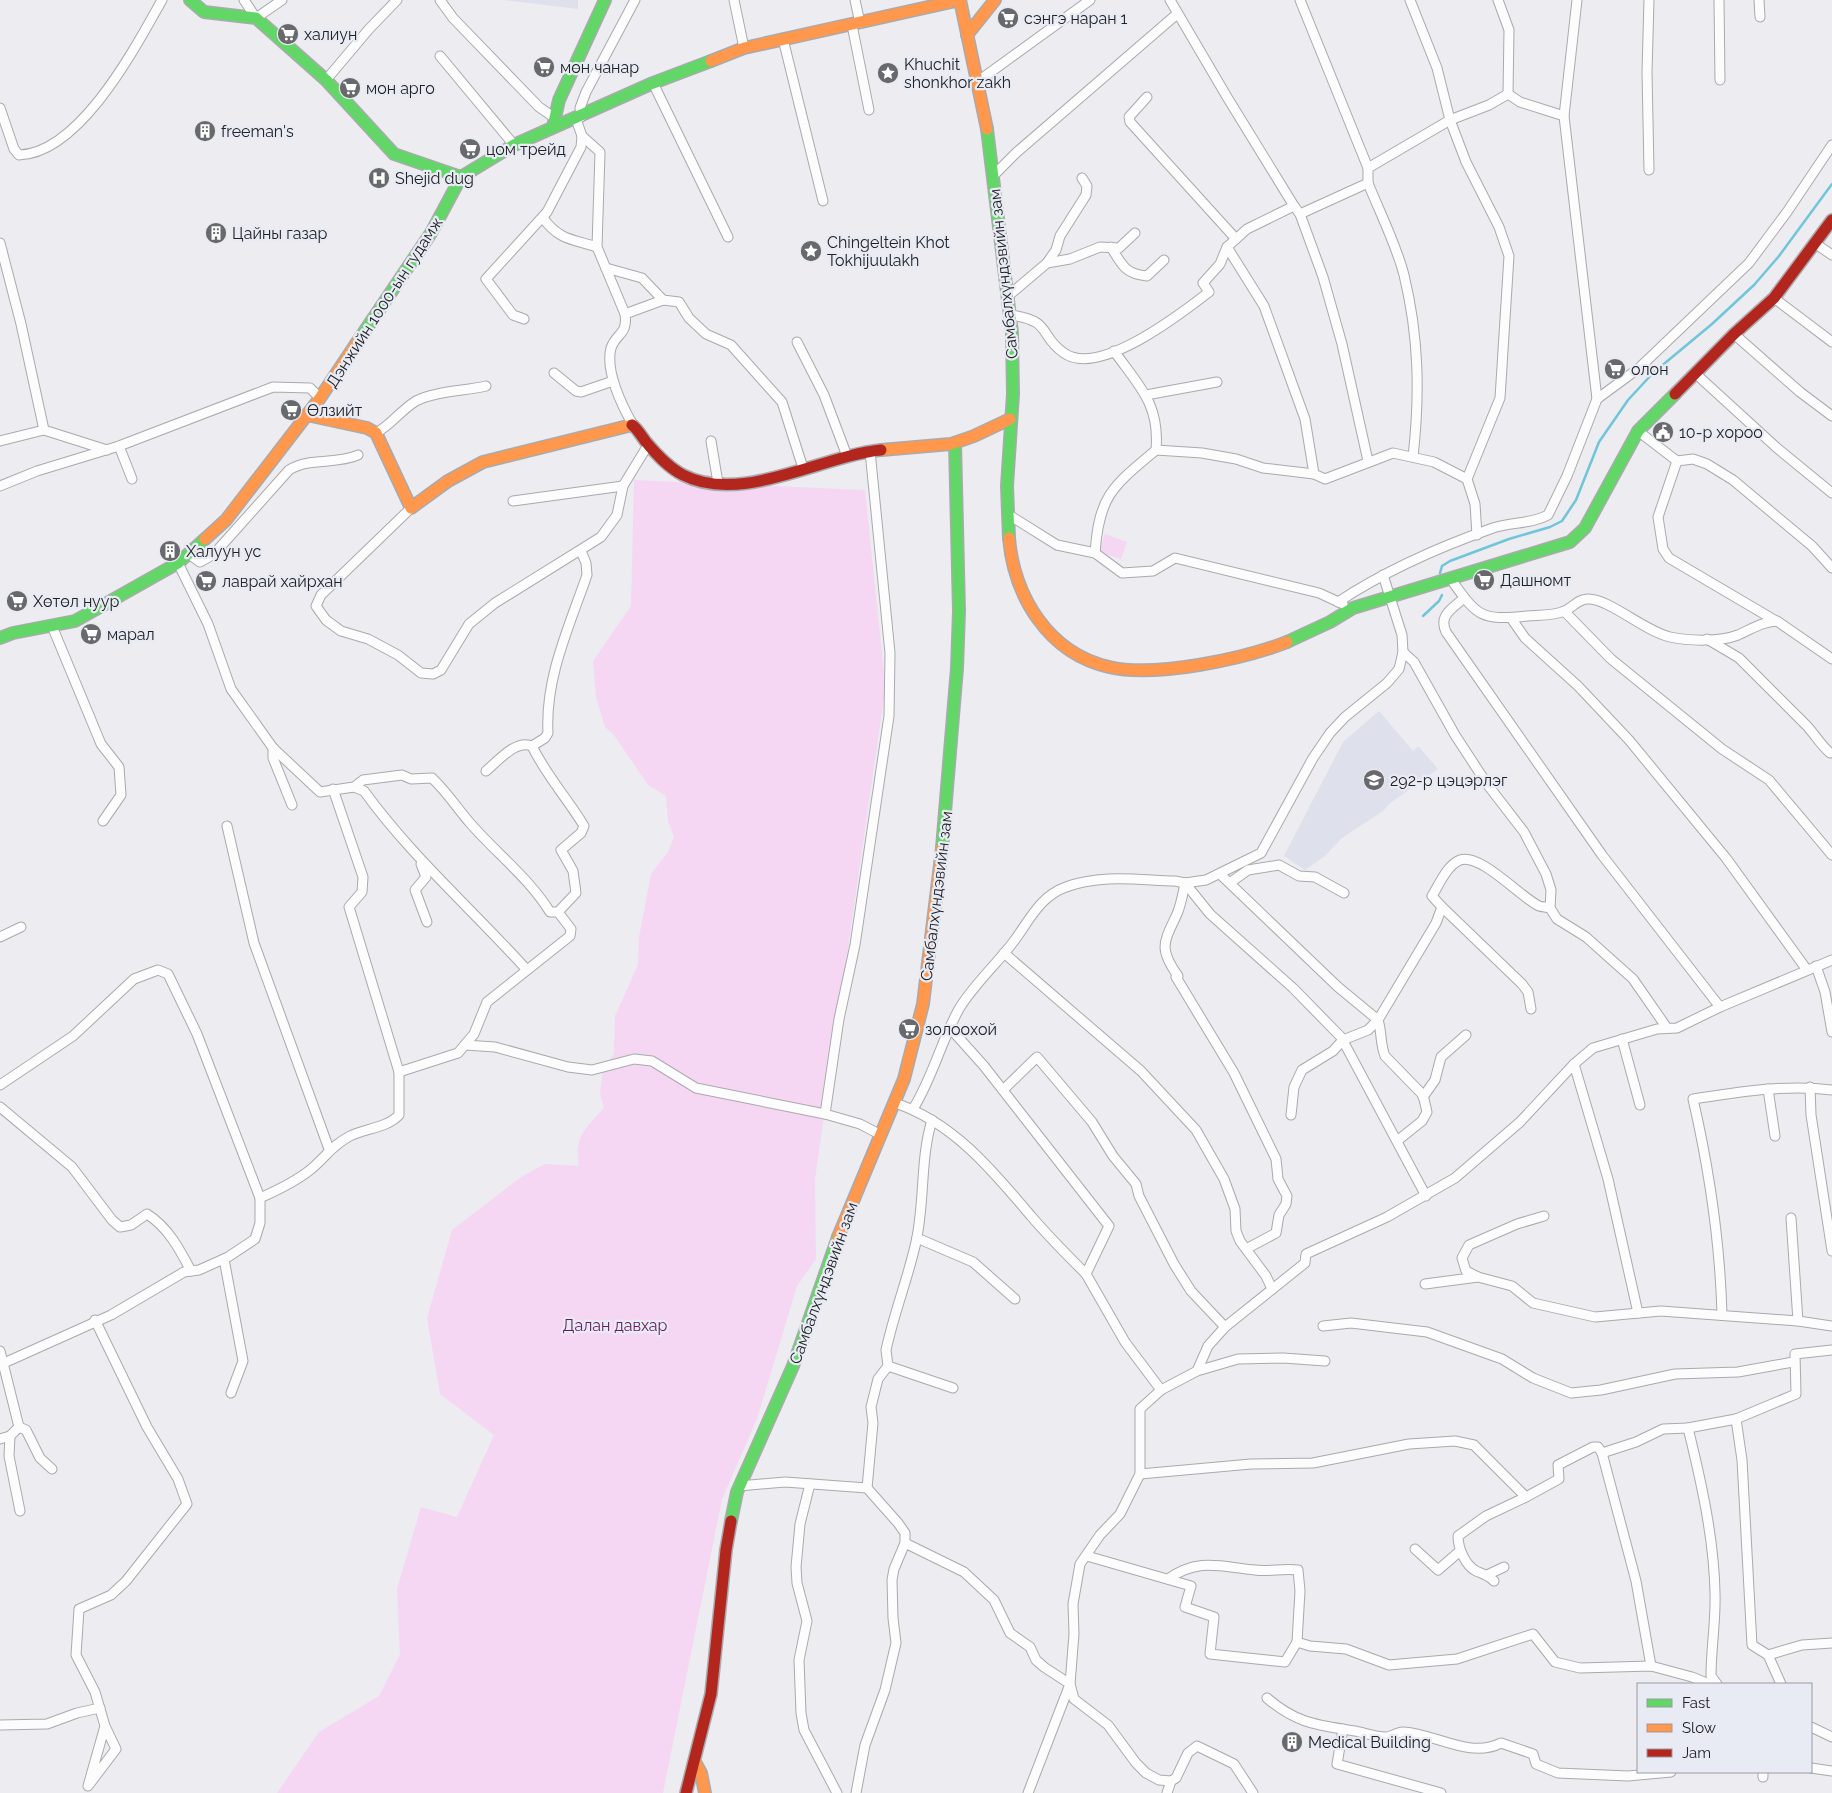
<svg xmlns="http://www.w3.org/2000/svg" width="1832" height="1793" font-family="Raleway,sans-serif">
	<rect width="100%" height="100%" fill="#ececf1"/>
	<g fill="#dee1ec">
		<path d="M504,0H578V9Z"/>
		<path d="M1379,711L1413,751L1418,746L1438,769L1389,804L1383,811L1342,838L1325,856L1305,870L1284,856L1343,742Z"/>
	</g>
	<g fill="#f5d7f3">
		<path d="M634,480L865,490L884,673V697L815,1179L816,1259L797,1286L757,1419L722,1499L663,1793H277L319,1732L379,1696L400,1654L397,1589L421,1507L457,1517L494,1435L440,1394L427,1318L452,1230L521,1177L545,1164L579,1166C574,1136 585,1129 604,1108L600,1094L603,1069L614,1054L615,1016L638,965L639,937L651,874L668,852L674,837L668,821L666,796L648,785L614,735L605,727L596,697L593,661L631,606Z"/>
		<path d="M1105,534L1127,542L1121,559L1099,552Z"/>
	</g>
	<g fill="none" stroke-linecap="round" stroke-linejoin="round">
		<g stroke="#71c5d9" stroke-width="2.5">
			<path d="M1440,573L1442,566L1450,561L1509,539L1550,527L1562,521L1576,500L1599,442L1628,400L1653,373L1712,324L1754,285L1779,256L1832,184"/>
			<path d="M1423,616L1439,601L1442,595"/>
		</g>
		<g stroke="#a9aaad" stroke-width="11">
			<g id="street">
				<path d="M244,0L256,18L282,0"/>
				<path d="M440,0L453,18L539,107L555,118"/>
				<path d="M734,0L744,48"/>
				<path d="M855,0L860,23"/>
				<path d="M1170,0L1227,97L1294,206"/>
				<path d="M1300,0L1368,168"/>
				<path d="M1410,0L1437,68L1450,120L1466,162L1499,227L1509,256L1500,398L1467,479"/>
				<path d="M1498,0L1509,30L1508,94"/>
				<path d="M1649,0L1647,72L1649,170"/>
				<path d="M1719,0L1720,80"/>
				<path d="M1759,0L1760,17"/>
				<path d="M852,25L869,110"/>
				<path d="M783,39L823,201"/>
				<path d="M440,56L514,145"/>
				<path d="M326,80L369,29L397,0"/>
				<path d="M977,82L1090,0"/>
				<path d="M653,83L728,237"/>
				<path d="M1147,97L1129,117L1130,122L1236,239"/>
				<path d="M0,108L14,149L19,155C80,153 135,48 162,0"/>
				<path d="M1564,116L1577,0"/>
				<path d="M581,117L580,108L586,92L635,0"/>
				<path d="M582,136L600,152L597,247L625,314C628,335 616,333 611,348C605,371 622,406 633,425"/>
				<path d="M993,176L1017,152L1177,14"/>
				<path d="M1368,183C1380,213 1396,244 1404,275C1419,337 1420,394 1413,457"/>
				<path d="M1300,214L1323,277L1342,344L1368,461"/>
				<path d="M543,218C559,240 572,239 597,247"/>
				<path d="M0,243L21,324L44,430L107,450"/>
				<path d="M1816,244L1832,255"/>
				<path d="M1111,247C1122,265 1125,274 1147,276L1164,260"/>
				<path d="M1227,247L1264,306L1305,419L1314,474L1325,479L1393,453L1434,462L1467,479L1475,504L1477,535"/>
				<path d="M1047,263L1056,250L1060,236L1086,195L1087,186L1082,178"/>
				<path d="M606,268L642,278L663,300"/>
				<path d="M1008,296L1047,263L1070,259L1100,247L1119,248L1135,233"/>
				<path d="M1774,298L1832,342"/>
				<path d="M625,314L663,300L679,302L689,318L706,334L731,345L782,402L803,468"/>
				<path d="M1011,315C1053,321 1038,335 1064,353C1099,378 1182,313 1209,292L1203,283L1220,264L1227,247L1247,229L1294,206L1300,214L1368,183V168L1450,120L1489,105L1508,94L1520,102L1564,116L1597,399"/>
				<path d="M524,319L513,315L486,279L547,212L581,147L582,136L576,119"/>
				<path d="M1734,334L1800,392L1832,416"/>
				<path d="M797,342L824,395L847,456"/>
				<path d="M554,373L576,391L581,392L613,381"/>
				<path d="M1696,374L1777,448L1832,493"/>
				<path d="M1146,395L1217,382"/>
				<path d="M1638,431L1677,461L1658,517L1663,549L1669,558L1776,621"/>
				<path d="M376,433C391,425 401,410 416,401C436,391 465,391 486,386"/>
				<path d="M0,441L44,430"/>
				<path d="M711,441L718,483"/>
				<path d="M119,446L132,479"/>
				<path d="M1156,450L1202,453L1236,459L1263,468L1314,474"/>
				<path d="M870,451L890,653L889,716L855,945L839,1019L825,1114L860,1124L881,1135"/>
				<path d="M1677,461L1693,459L1707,464L1733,480L1812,546L1832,568"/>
				<path d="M0,486L37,471L119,446L273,387L310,388L320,398"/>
				<path d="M513,501L623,486"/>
				<path d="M411,508L321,595L316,606L326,620L341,631L368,639L398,655L421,673L433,674L441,670L469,624L495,603L601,537L617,515L623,486L648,445"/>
				<path d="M1009,515L1057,545L1095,553L1122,573L1153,571L1175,558L1319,593L1343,604"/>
				<path d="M1095,553C1099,495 1113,486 1156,450C1160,404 1139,386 1114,351"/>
				<path d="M189,554L200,562L214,554L289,470C309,457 336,465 358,455"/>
				<path d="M178,563L208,624L231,689L273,748L320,792L354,787L363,780L402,775L411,779L432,778C447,792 457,808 470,823C496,853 529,878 550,912H558"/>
				<path d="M1450,578C1477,616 1480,621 1527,616C1539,615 1553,616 1565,611C1573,607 1578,599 1588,599C1610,599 1644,631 1670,637C1689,641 1720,642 1738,635C1752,629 1761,622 1777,621L1832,659"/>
				<path d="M1464,598C1453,608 1438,615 1446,632L1602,855L1720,1007"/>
				<path d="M1338,602C1385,571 1439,547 1493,528C1510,522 1532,524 1548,515L1567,476L1597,399L1639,368L1749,263L1787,212L1832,145"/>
				<path d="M1564,611L1611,659L1722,749L1769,780L1832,855"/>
				<path d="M1511,618L1525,638L1578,686L1629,740L1726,858L1807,970"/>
				<path d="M52,626L101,744L119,767L121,795L103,821"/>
				<path d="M1707,639L1739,658L1807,726C1816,736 1820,744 1830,753"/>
				<path d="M1403,652L1414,662L1455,735L1487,784L1524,832L1546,874L1551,890L1550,908L1557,919L1586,937L1633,979L1667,1028"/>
				<path d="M273,748V758L292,805"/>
				<path d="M486,771C498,761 516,739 532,746L545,738L548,733C545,678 569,627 587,575L586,563L581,551"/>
				<path d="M354,787L364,791C411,856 472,909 526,969"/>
				<path d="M227,826L254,943L329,1149"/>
				<path d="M421,864L426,877L415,890L427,922"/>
				<path d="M1220,874L1338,987L1378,1020L1436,923L1442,907L1432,896C1439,885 1447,865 1460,860C1481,853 1520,897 1539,906C1542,907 1547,907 1550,908"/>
				<path d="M1231,882L1248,870L1279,865L1299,876L1315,877L1344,893"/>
				<path d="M1185,883C1183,893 1181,905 1177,914C1164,942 1158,948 1178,976L1176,977L1234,1073L1276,1159L1278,1179L1287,1196L1286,1204L1279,1215L1276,1233L1246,1249"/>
				<path d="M1185,883L1210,914L1293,988L1341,1037L1426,1196"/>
				<path d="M1442,907L1522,984L1528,992L1531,1009"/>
				<path d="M0,937L21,927"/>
				<path d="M1004,953L1141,1071L1196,1130L1224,1179L1235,1209L1236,1231L1240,1241L1266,1276L1272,1289"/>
				<path d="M1816,966L1825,992L1832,1032"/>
				<path d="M1378,1020C1382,1032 1380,1044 1385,1056L1423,1095L1427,1112L1422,1121L1397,1141"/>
				<path d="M950,1028L984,1066L1109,1226L1086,1274L1125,1342L1161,1390"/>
				<path d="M1622,1039L1640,1105"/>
				<path d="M465,1045L495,1047L568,1067L592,1070L634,1059L652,1061L696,1088L825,1114"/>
				<path d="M1574,1064L1608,1179L1638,1313"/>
				<path d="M399,1072L458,1053L474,1034L487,1002L570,936L571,929L558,912L576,893L573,871L561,850L581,833L584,826C567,798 546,775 532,746"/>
				<path d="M0,1085L73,1036L134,979L158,970L168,974L197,1034L260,1198"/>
				<path d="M1810,1087L1811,1115L1832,1251"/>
				<path d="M1768,1089L1775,1136"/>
				<path d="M1003,1090L1037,1057L1092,1122L1113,1156L1136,1184L1139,1196L1174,1264L1191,1291L1225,1327"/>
				<path d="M1423,1097L1435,1080L1441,1057L1466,1035"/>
				<path d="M895,1103C953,1122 993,1171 1031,1216C1048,1236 1067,1255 1086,1274"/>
				<path d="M0,1107L72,1167L112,1220L120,1227L131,1225L147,1214C168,1227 180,1250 191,1271"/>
				<path d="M913,1109C933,1077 941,1041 959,1009C974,984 997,964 1014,941C1029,921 1040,896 1066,887C1101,874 1138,880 1175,881L1185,883L1206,880L1261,853L1313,758L1330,733L1345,717L1387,683L1399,669L1403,652L1402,635L1383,575"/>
				<path d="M1291,1115L1294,1087L1302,1070L1333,1051L1343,1040L1368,1030L1378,1020"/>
				<path d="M1544,1216L1517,1224L1469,1245L1462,1258L1466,1271L1478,1277L1512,1286L1533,1303L1595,1317L1661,1311L1798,1321L1832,1326"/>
				<path d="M1791,1218L1798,1321"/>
				<path d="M917,1238L973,1262L1015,1299"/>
				<path d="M224,1259L243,1361L231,1393"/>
				<path d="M1425,1284L1478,1277"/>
				<path d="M1722,1315C1720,1240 1710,1173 1693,1099C1739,1092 1786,1084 1832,1090"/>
				<path d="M95,1320L147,1427L178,1479L187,1504L126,1581L111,1595L79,1609L76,1655L95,1692L105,1726L88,1786L116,1749L105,1726"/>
				<path d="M1323,1326L1351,1323L1427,1332L1502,1359L1533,1378L1571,1393L1601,1390L1675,1374L1738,1372L1793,1362"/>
				<path d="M0,1351L19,1427L10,1436L9,1456L20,1511"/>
				<path d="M4,1363L111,1315L184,1272L199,1270L228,1257L255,1239L260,1223V1198C278,1190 295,1182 310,1170C326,1157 331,1146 350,1136C366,1128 387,1128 399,1115V1072L349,907L362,892L363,877L333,789"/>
				<path d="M888,1366L953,1388"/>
				<path d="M1197,1371L1238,1359L1283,1358L1325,1361"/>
				<path d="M1736,1419L1796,1394L1795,1354L1832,1350"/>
				<path d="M19,1427L26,1430L40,1458L52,1469"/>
				<path d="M0,1439L10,1436"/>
				<path d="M1140,1474L1251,1464L1313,1463L1409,1444L1455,1441L1474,1445L1526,1497L1559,1479L1558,1465L1593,1447H1598L1602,1453"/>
				<path d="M810,1484L800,1524L796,1567L797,1583L807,1621L799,1660L801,1713L804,1730L837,1793"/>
				<path d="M739,1486L785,1482L867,1488L898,1523L905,1533V1543L894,1569L892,1580L893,1618L896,1643L885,1690L865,1745L856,1793"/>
				<path d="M867,1488L873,1423L871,1407L878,1379L888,1366L886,1350C894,1313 908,1278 916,1242C925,1201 920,1159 932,1120"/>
				<path d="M905,1543L964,1572L994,1600L1010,1633L1030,1647L1036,1660L1044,1667L1070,1684L1028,1793"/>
				<path d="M1415,1549L1438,1570L1460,1551"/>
				<path d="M1087,1556L1191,1586L1185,1607L1214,1617L1210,1654L1285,1662L1297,1642L1310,1646L1346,1649L1389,1665L1457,1659L1533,1634L1555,1662L1580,1668L1651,1666L1692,1677L1709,1684"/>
				<path d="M1487,1575L1504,1567"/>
				<path d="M1168,1579C1199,1557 1221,1567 1255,1570C1269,1572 1283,1568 1298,1570L1300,1591L1297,1642"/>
				<path d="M1494,1581C1488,1575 1483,1574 1476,1571C1465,1565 1458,1548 1458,1536L1486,1516L1526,1497"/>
				<path d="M1768,1655L1802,1645L1832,1643"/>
				<path d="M1651,1666L1636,1581L1602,1453L1636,1442L1663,1429L1688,1428"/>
				<path d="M1717,1684L1711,1676C1711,1648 1716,1621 1715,1593C1714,1538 1701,1481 1688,1428L1736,1419L1742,1460L1752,1645L1768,1655L1781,1684"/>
				<path d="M1267,1698C1297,1724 1318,1725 1355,1731C1365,1733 1376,1737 1386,1737C1392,1737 1398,1731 1404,1732C1436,1734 1470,1759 1501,1743L1533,1754L1536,1764L1558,1773L1628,1776L1671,1772"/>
				<path d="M0,1725L47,1724L77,1713L100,1708"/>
				<path d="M1811,1727L1832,1737"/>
				<path d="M1343,1729L1337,1764L1441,1793"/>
				<path d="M1811,1768L1832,1771"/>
				<path d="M1763,1772V1777"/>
				<path d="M1167,1793L1171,1781"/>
				<path d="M1253,1793L1234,1764L1197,1746L1188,1753L1176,1778L1171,1781L1159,1780L1146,1773L1136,1763L1108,1725L1074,1699L1070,1684L1074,1634L1073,1604L1080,1564L1100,1535L1120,1514L1140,1474V1409L1161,1390L1197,1371L1208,1346L1225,1327L1305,1263L1306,1254L1387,1217L1455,1178L1520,1122L1574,1064L1593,1048L1657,1029L1677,1028L1720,1007L1832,960"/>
			</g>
		</g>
		<g stroke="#a9aaad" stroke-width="14">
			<g id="fast">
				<path d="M190,0L204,12L256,18L326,80L394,154L461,177"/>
				<path d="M553,127L559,100L605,0"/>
				<path d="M987,129L1012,333L1013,394L1007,486L1009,538"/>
				<path d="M356,344L431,233L461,177L514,145L653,83L711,61"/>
				<path d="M0,638L13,633L75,621L178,563L205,539"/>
				<path d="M1287,642L1330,622L1353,608L1570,542L1585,528L1638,431L1675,394"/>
				<path d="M942,848L957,668L959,611L955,443"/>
				<path d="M731,1521L737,1492L793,1366L838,1237"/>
			</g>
		</g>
		<g stroke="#a9aaad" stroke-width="14">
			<g id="slow">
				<path d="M967,35L995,0"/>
				<path d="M711,61L744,48L960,0L987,129"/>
				<path d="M307,415L367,428L376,433L411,508L448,481L483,462L632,425"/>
				<path d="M881,450L951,444L974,436L1010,419"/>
				<path d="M1009,538C1014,596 1048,653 1109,667C1155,678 1243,659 1287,642"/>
				<path d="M205,539L226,520L320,398L356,344"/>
				<path d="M838,1237L904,1079L923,1004L942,848"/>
				<path d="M695,1762L701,1773L705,1793"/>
			</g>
		</g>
		<g stroke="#a9aaad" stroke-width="14">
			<g id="jam">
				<path d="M1675,394L1734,334L1774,298L1832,220"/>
				<path d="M632,425C637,428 642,437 646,442C657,455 668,467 683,475C742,505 820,456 881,450"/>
				<path d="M686,1793L711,1694L726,1550L731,1521"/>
			</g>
		</g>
		<use href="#street" stroke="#fcfcfd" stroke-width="9"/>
		<use href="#fast" stroke="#63d668" stroke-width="11"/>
		<use href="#slow" stroke="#ff974d" stroke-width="11"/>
		<use href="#jam" stroke="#b3261e" stroke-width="11"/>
	</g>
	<defs>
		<g id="supermarket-disc" transform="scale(1.125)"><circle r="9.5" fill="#68696c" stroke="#e9ebf4"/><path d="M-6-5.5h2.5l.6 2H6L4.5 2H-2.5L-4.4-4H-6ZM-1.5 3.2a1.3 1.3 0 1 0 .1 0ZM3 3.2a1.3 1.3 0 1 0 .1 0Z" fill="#fff"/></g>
		<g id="sight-disc" transform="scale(1.125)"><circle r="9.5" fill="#68696c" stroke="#e9ebf4"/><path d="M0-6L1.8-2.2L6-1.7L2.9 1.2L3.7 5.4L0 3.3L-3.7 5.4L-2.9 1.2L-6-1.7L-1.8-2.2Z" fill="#fff"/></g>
		<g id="building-disc" transform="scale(1.125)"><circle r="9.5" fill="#68696c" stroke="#e9ebf4"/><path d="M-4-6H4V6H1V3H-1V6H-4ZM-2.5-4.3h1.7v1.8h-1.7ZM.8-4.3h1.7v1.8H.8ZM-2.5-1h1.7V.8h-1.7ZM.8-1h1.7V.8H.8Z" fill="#fff"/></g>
		<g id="hospital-disc" transform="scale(1.125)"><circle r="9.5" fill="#68696c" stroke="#e9ebf4"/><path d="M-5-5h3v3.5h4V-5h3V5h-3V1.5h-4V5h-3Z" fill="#fff"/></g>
		<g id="civic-disc" transform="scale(1.125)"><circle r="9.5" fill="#68696c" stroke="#e9ebf4"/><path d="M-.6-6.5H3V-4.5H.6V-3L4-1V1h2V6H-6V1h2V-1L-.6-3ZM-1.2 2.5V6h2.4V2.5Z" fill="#fff"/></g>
		<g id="school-disc" transform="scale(1.125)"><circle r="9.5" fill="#68696c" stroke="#e9ebf4"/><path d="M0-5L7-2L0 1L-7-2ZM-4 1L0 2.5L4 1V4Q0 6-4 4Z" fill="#fff"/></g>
	</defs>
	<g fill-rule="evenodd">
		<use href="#supermarket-disc" x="1008" y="18"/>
		<use href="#supermarket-disc" x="288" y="34"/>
		<use href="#supermarket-disc" x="544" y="67"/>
		<use href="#sight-disc" x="888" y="73"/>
		<use href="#supermarket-disc" x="350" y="88"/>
		<use href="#building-disc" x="205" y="131"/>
		<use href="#supermarket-disc" x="470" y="149"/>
		<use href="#hospital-disc" x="379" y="178"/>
		<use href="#building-disc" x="216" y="233"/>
		<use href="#sight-disc" x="811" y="251"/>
		<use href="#supermarket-disc" x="1615" y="369"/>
		<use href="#supermarket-disc" x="291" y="410"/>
		<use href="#civic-disc" x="1663" y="432"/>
		<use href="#building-disc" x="170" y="551"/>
		<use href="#supermarket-disc" x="1484" y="580"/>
		<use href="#supermarket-disc" x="206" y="581"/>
		<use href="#supermarket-disc" x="17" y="601"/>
		<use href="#supermarket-disc" x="91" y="634"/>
		<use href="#school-disc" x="1374" y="780"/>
		<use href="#supermarket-disc" x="909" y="1029"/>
		<use href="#building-disc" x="1292" y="1742"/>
	</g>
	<g text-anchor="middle" stroke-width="4.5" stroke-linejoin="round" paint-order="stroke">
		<g font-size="16" fill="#212225" stroke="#e9ebf4" text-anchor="start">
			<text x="1024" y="24">сэнгэ наран 1</text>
			<text x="304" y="40">халиун</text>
			<text x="904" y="70">Khuchit<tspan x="904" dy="18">shonkhor zakh</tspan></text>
			<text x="560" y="73">мөн чанар</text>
			<text x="366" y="94">мон арго</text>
			<text x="221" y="137">freeman's</text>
			<text x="486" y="155">цом трейд</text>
			<text x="395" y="184">Shejid dug</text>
			<text x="232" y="239">Цайны газар</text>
			<text x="827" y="248">Chingeltein Khot<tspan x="827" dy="18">Tokhijuulakh</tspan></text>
			<text x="1631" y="375">олон</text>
			<text x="307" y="416">Өлзийт</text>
			<text x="1679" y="438">10-р хороо</text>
			<text x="186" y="557">Халуун ус</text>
			<text x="1500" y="586">Дашномт</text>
			<text x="222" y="587">лаврай хайрхан</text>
			<text x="33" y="607">Хөтөл нуур</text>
			<text x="107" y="640">марал</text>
			<text x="1390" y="786">292-р цэцэрлэг</text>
			<text x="925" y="1035">золоохой</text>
			<text x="1308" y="1748">Medical Building</text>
		</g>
		<g font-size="16" fill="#212225" stroke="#e9ebf4">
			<text transform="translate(1003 274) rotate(-96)" y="6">Самбалхүндэвийн зам</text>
			<text transform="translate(384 302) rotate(-57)" y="6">Дэнжийн 1000-ын гудамж</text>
			<text transform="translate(936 896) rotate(-83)" y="6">Самбалхүндэвийн зам</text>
			<text transform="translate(823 1283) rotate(-70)" y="6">Самбалхүндэвийн зам</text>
		</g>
		<g font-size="16" fill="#681a62" stroke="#e9ebf4">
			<text x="615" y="1331">Далан давхар</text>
		</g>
	</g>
	<rect x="1637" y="1683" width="175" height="90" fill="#e9ebf4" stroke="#999ba1"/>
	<rect x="1647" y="1699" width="25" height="8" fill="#63d668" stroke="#999ba1"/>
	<text x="1682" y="1708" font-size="15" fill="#212225">Fast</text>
	<rect x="1647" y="1724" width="25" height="8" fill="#ff974d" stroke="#999ba1"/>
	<text x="1682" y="1733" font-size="15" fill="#212225">Slow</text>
	<rect x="1647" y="1749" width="25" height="8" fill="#b3261e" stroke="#999ba1"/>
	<text x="1682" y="1758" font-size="15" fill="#212225">Jam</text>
</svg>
